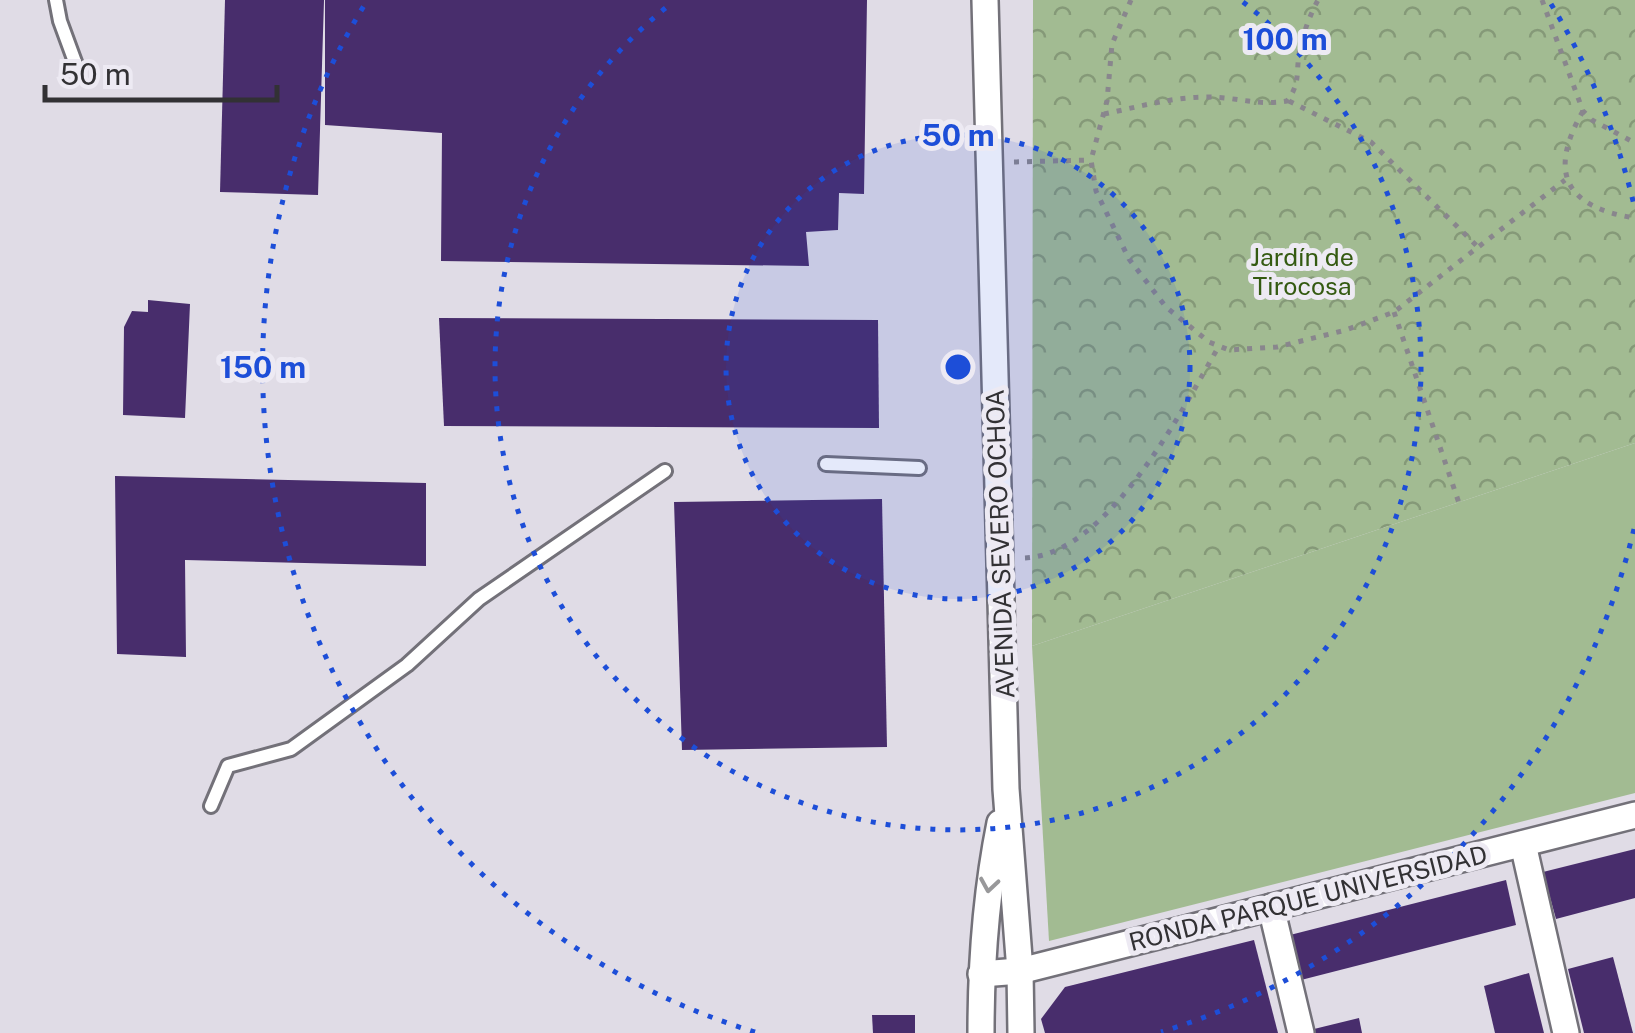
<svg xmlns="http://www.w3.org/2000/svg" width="1635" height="1033" font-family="'Public Sans',sans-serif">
	<defs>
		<pattern id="forest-crowns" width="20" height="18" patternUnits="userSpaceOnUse" patternTransform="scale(2.5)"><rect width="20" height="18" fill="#a2bb92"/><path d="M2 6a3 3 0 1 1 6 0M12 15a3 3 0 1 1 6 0" fill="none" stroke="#859978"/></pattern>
	</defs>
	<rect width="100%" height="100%" fill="#e0dce6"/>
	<path fill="#a2bb92" d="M1635,443V793L1049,941L1032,646Z"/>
	<path fill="url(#forest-crowns)" d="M1033,0H1635V443L1032,646Z"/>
	<g fill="#482d6c">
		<path d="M225,0H324L318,195L220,192Z"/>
		<path d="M325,0H867L864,194L839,193L838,230L806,232L809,266L441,261L442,133L325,125Z"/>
		<path d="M148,300L190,304L185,418L123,415L124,327L132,311L148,312Z"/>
		<path d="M439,318L878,320L879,428L444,426Z"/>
		<path d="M115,476L426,483V566L185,560L186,657L117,654Z"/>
		<path d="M882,499L887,747L682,750L674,502Z"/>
		<path d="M1635,849V898L1556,919L1543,872Z"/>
		<path d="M1506,880L1516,925L1301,980L1290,935Z"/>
		<path d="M1254,940L1278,1033H1045L1041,1019L1065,987Z"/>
		<path d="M1613,957L1633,1033H1584L1568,969Z"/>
		<path d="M1529,973L1544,1033H1495L1484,986Z"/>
		<path d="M872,1015H915V1033H873Z"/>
		<path d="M1359,1018L1362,1033H1315L1314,1029Z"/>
	</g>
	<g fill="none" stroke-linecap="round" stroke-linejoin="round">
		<g stroke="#737179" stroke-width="18">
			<g id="service">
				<path d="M56,0L60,21L78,70"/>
				<path d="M826,464L919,468"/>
				<path d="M211,806L228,766L291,749L407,665L479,599L665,471"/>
			</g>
		</g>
		<g stroke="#737179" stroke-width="30">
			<g id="minor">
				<path d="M985,0L1006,789L1020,971L1021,1033"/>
				<path d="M1523,844L1566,1033"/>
				<path d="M1271,907L1301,1033"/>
				<path d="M981,974L1020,971L1635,815"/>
				<path d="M981,1033C981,961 986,893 1000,823"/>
			</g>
		</g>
		<g stroke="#89868d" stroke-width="5" stroke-dasharray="5 8" stroke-linecap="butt">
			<path d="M1131,0L1112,44L1107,101L1091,160L1096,191L1129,259L1166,307L1209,342L1229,350L1277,347L1346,330L1394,312L1565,180"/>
			<path d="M1542,0L1583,111L1592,120L1635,143"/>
			<path d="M1289,101L1371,142L1478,247"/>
			<path d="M1583,111C1548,172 1564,207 1635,218"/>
			<path d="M1104,114C1138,107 1172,97 1207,97C1238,97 1256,106 1287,101C1300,84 1296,75 1299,55C1302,36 1309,17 1318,0"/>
			<path d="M1014,162L1091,160"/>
			<path d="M1394,312L1459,503"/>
			<path d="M1025,558C1109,554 1182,410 1219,346"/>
		</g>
		<use href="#service" stroke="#fff" stroke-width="12"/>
		<use href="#minor" stroke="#fff" stroke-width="25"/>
	</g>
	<defs><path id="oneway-chevron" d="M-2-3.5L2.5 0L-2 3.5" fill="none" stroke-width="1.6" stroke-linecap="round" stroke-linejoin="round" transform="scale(2.5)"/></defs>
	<use stroke="#98989a" href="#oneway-chevron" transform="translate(989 885) rotate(99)"/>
	<circle cx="958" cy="367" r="232" fill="#1d4ed8" fill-opacity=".12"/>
	<g fill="none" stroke="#1d4ed8" stroke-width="5" stroke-dasharray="5 10">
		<circle cx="958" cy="367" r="232"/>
		<path d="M1243 2A463 463 0 1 1 673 2"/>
		<path d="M1634 529A695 695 0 0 1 1161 1032M755 1032A695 695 0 0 1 365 4M1551 4A695 695 0 0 1 1634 205"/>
	</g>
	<g text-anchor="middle" stroke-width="10" stroke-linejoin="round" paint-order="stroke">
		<g font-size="25" fill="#345a11" stroke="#edeaf3">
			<text x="1302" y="266">Jardín de<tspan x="1302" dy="29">Tirocosa</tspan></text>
		</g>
		<g font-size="25" fill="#323134" stroke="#edeaf3">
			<text transform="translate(1000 544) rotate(-92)" y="9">AVENIDA SEVERO OCHOA</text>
			<text transform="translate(1308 898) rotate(-14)" y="9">RONDA PARQUE UNIVERSIDAD</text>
		</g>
	</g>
	<circle cx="958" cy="367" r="15" fill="#1d4ed8" stroke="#edeaf3" stroke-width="5"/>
	<g font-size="30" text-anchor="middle" font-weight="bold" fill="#1d4ed8" stroke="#edeaf3" stroke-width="10" stroke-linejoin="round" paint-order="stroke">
		<text x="1285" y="50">100 m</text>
		<text x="958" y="146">50 m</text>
		<text x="263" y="378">150 m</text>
	</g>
	<path d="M45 85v15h232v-15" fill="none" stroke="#323134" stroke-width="5"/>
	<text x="60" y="85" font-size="30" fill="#323134" stroke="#edeaf3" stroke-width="8" paint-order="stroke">50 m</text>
</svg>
